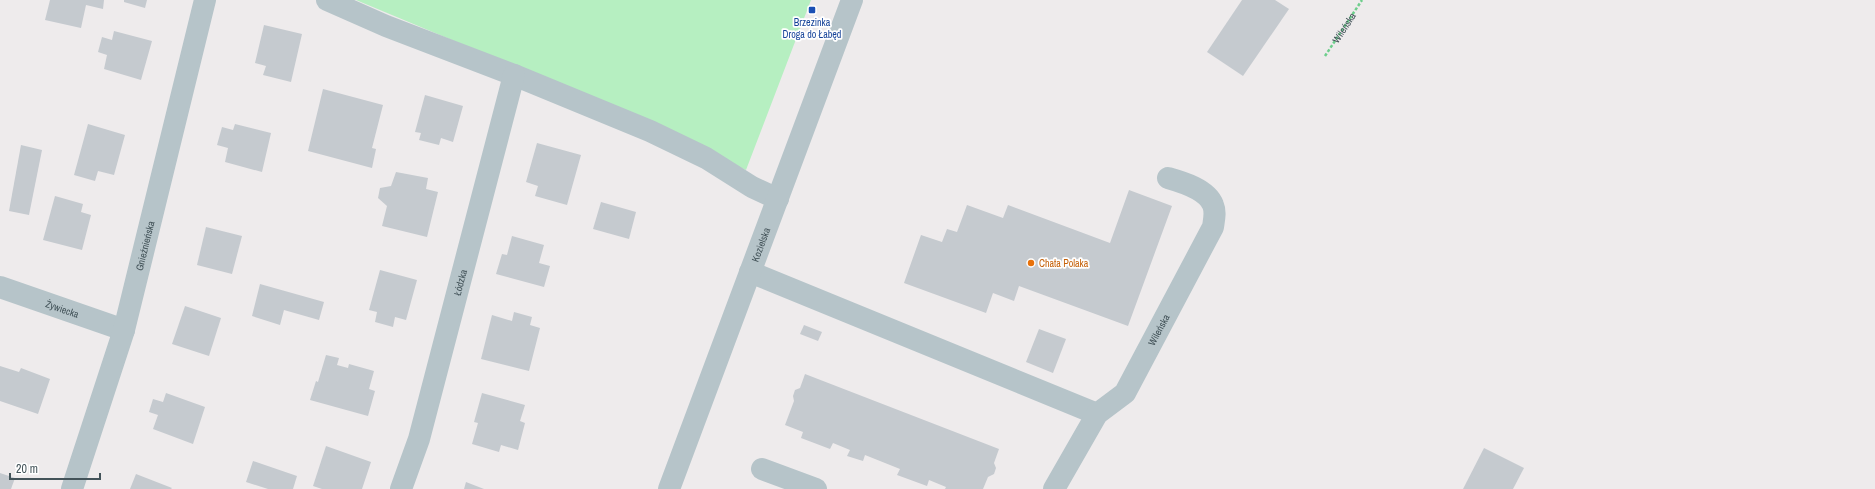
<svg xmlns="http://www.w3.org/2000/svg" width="1875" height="489" font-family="'Archivo Narrow',sans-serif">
	<rect width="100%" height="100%" fill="#eeebec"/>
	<path fill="#b6efc1" d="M356,0H811L746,170L512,65Z"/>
	<g fill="#c5cacf">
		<path d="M50,0H104L103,9L86,5L81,28L45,20Z"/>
		<path d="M124,0H147L145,8L124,2Z"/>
		<path d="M1242,0H1275L1289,9L1243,76L1207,52Z"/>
		<path d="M264,25L302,34L291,82L263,75L266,66L255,63Z"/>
		<path d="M114,31L152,41L141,80L104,69L107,55L98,52L102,37L112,40Z"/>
		<path d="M323,89L383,105L372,148L376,149L372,168L308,151Z"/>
		<path d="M425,95L463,106L453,142L441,138L439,145L419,140L421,133L415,132Z"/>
		<path d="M88,124L125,135L114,175L98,171L95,181L74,175Z"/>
		<path d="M235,124L271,133L262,172L225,162L228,148L217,145L222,127L233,130Z"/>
		<path d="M537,143L581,155L567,205L535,196L538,186L526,182Z"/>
		<path d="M21,145L42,150L29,215L9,211Z"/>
		<path d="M396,172L428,178L426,189L438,192L427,237L382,226L387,206L378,198L380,188L391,186Z"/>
		<path d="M1129,190L1172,206L1128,326L1019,286L1014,301L993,293L986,313L904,283L921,235L942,242L947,229L957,232L967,205L1003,218L1008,205L1110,243Z"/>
		<path d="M55,196L83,204L81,212L91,215L82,250L43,240Z"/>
		<path d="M601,202L636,212L629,239L593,229Z"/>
		<path d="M206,227L242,236L232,274L197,265Z"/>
		<path d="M512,236L544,245L539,263L550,266L544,287L496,274L502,254L507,255Z"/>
		<path d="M380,270L417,280L406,320L395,317L393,327L375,322L377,312L369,310Z"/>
		<path d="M260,284L324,302L319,320L284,310L280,325L252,316Z"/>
		<path d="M185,306L221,318L209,356L172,344Z"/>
		<path d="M514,312L532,317L530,325L540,328L529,371L481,359L492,315L512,321Z"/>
		<path d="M804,325L822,332L818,341L800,334Z"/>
		<path d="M1039,329L1066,339L1053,373L1026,362Z"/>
		<path d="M326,355L339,358L337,365L348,368L349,364L374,371L369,389L375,391L368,416L310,400L316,381L318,382Z"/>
		<path d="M0,366L19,372L21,368L50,379L38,414L0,401Z"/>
		<path d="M805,374L999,449L994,463L996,468L994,474L988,477L983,489H945L946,487L929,480L927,486L897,475L900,469L865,455L863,461L847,456L850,450L833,443L830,449L801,438L803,432L785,425L794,401L793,396L795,390L800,388Z"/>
		<path d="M166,393L205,407L193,444L153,429L158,415L149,412L153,399L163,402Z"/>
		<path d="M482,393L525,405L520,421L525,423L518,450L501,445L499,452L472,444L478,423L474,422Z"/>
		<path d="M326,446L371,462L362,489H322L313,486Z"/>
		<path d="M1484,448L1524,468L1513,489H1463Z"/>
		<path d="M253,461L297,476L293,489H268L246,482Z"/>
		<path d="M0,473L15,478L11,489H0Z"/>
		<path d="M136,474L172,488L171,489H130Z"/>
		<path d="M466,482L484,489H464Z"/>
	</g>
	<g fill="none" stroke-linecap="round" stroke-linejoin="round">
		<path stroke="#6ece8c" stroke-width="2.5" stroke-dasharray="3 2" stroke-linecap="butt" id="s1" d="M1325,56L1362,0"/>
		<g stroke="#b6c4c9" stroke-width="22">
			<path d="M327,0L386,26L514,75L650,131L706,158L752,187L778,199"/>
			<path d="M750,272L1097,414"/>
			<path id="s2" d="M0,287L124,330"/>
			<path d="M762,469L816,489"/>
			<path id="s3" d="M72,489L124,330L205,0"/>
			<path id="s4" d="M401,489L419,439L514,75"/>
			<path id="s5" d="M669,489L852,0"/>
			<path id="s6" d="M1054,489L1097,414L1125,393L1213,227C1214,220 1216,212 1213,205C1207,189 1182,182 1168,178"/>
		</g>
	</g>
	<rect fill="#1a4fb4" stroke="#fff" stroke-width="1.5" x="808" y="6" width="8" height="8" rx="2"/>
	<circle fill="#e8710a" stroke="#fff" stroke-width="1.5" cx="1031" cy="263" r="4"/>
	<g text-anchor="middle" stroke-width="3.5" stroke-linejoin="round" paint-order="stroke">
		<g font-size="10" fill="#164399" stroke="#fff">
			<text x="812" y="26">Brzezinka<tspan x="812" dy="12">Droga do Łabęd</tspan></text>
		</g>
		<g font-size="10" fill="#435359" stroke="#fff">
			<text dy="4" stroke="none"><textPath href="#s1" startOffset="34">Wileńska</textPath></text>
			<text dy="4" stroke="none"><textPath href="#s5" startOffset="261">Kozielska</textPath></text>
			<text dy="4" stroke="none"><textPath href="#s3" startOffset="254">Gnieźnieńska</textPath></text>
			<text dy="4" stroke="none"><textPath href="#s4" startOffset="215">Łódzka</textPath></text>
			<text dy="4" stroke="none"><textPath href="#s2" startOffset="66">Żywiecka</textPath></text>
			<text dy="4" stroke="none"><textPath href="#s6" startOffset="193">Wileńska</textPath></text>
		</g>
		<g font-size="10" fill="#c56008" stroke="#fff" text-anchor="start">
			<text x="1039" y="267">Chata Polaka</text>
		</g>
	</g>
	<path d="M10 473v6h90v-6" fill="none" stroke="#435359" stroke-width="2"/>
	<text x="16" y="473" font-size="12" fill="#435359" stroke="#ffffff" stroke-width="3" paint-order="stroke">20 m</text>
</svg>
